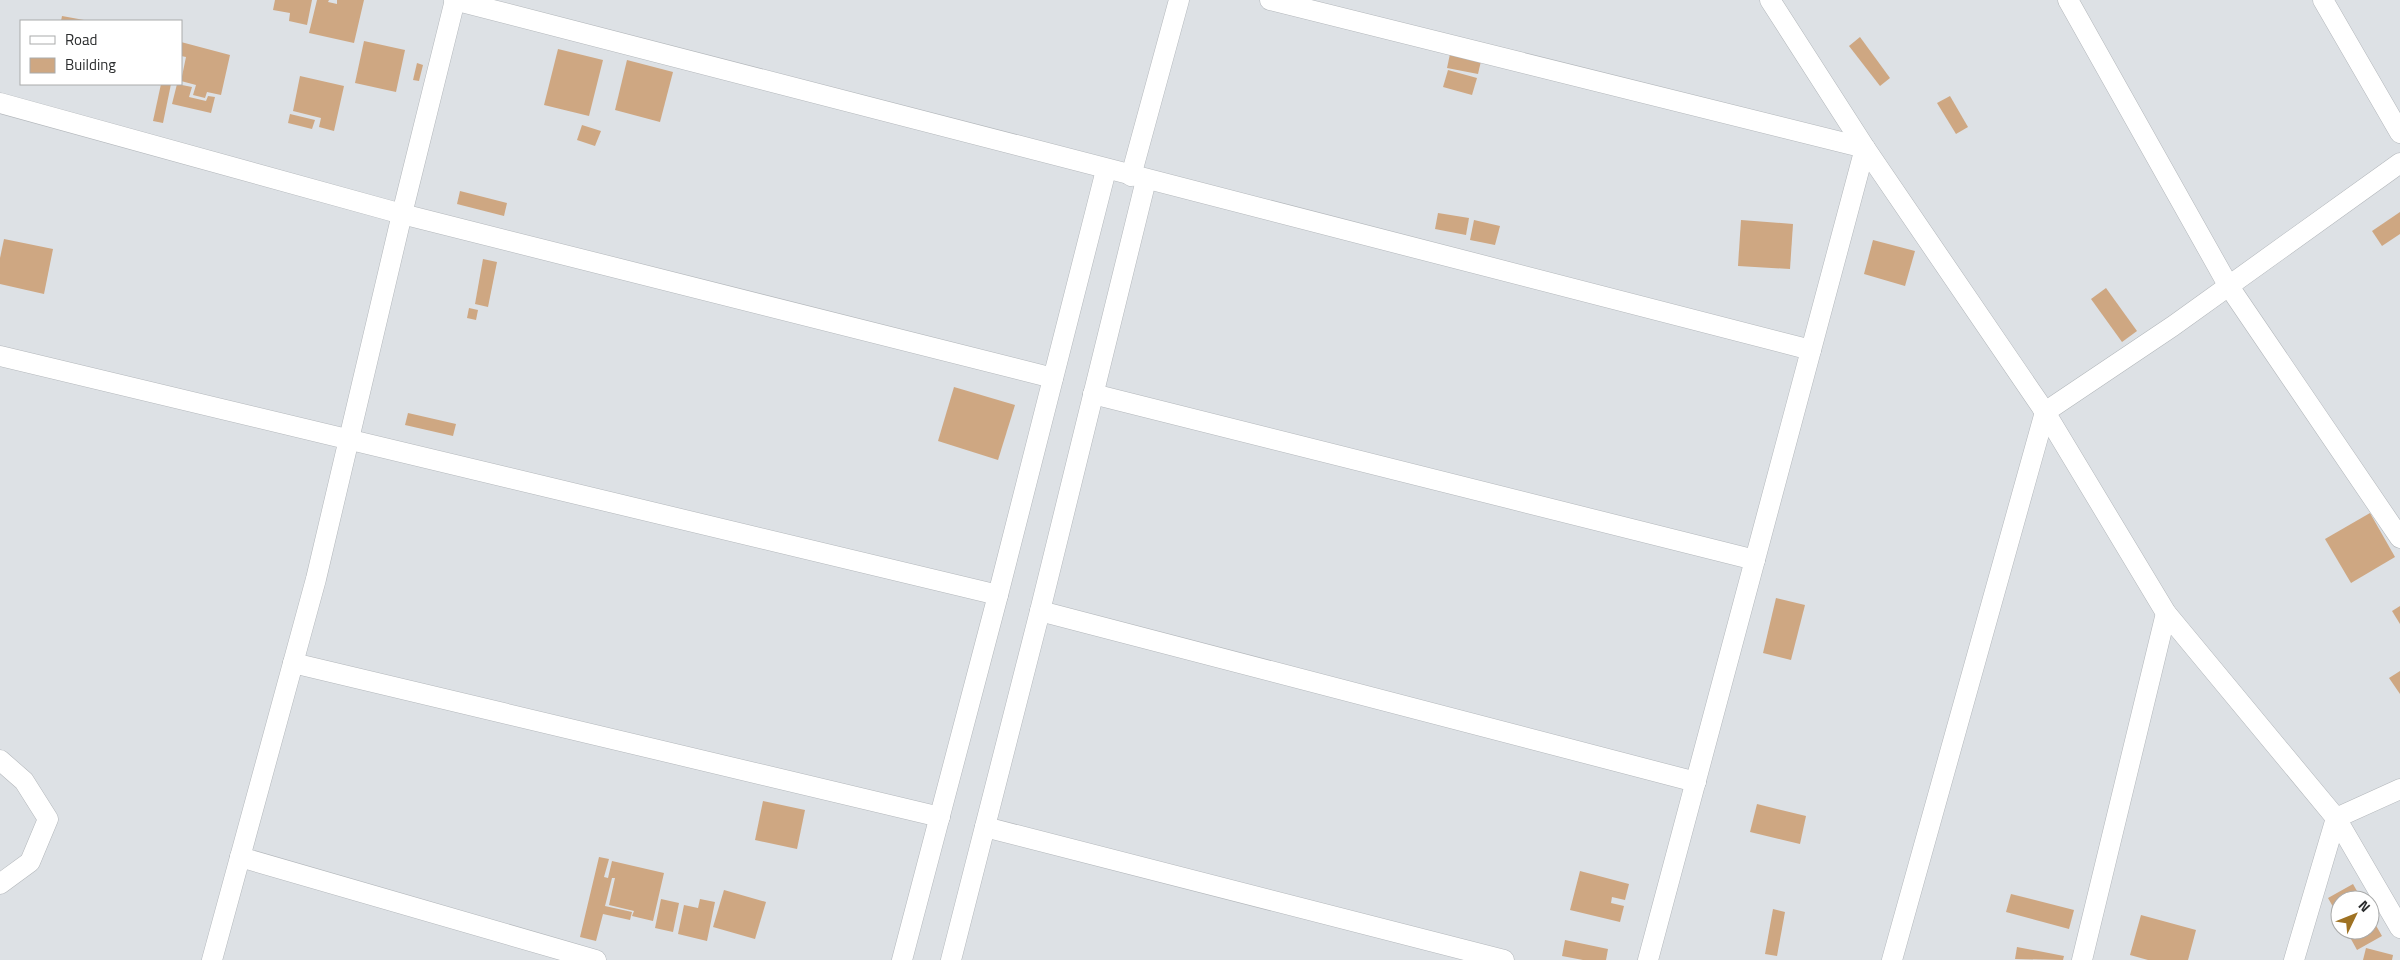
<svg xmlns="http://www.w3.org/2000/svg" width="2400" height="960" font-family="'Titillium Web',sans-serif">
	<rect width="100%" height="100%" fill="#dde1e5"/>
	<g fill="#cea782">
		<path d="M275,0H312L307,25L289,21L290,13L273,10Z"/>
		<path d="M317,0H329L328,2L337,4V0H364L354,43L309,33Z"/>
		<path d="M62,16L84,20V21H61Z"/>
		<path d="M1860,37L1890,78L1880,86L1849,46Z"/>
		<path d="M364,41L405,50L396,92L355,83Z"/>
		<path d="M181,42L230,55L221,95L207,92L205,98L193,95L196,85L181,81L186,57L181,56Z"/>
		<path d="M558,49L603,60L589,116L544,105Z"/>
		<path d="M1450,54L1481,61L1478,74L1447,68Z"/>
		<path d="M627,60L673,72L660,122L615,110Z"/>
		<path d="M417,63L423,65L419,81L413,80Z"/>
		<path d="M1448,70L1477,78L1472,95L1443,87Z"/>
		<path d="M300,76L344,86L334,131L319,127L321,118L293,111Z"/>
		<path d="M161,84H171L163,123L153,121Z"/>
		<path d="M177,84L192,87L189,97L206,101L208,96L215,97L211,113L172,104Z"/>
		<path d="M1950,96L1968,127L1956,134L1937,103Z"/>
		<path d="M290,114L315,120L312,129L288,123Z"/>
		<path d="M582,125L601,131L595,146L577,140Z"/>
		<path d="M460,191L507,203L504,216L457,204Z"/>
		<path d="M2400,212V234L2382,246L2372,231Z"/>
		<path d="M1438,213L1469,218L1466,235L1435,229Z"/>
		<path d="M1474,220L1500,226L1495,245L1470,240Z"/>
		<path d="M1741,220L1793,224L1790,269L1738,266Z"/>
		<path d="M4,239L53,249L44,294L0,284V258Z"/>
		<path d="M1873,240L1915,251L1905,286L1864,274Z"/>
		<path d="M483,259L497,262L488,307L475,304Z"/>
		<path d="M2106,288L2137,331L2122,342L2091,299Z"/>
		<path d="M469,308L478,310L476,320L467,318Z"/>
		<path d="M954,387L1015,405L998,460L938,441Z"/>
		<path d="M408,413L456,424L453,436L405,425Z"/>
		<path d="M2370,513L2395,557L2351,583L2325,539Z"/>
		<path d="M1776,598L1805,605L1791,660L1763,653Z"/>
		<path d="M2400,606V624L2392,611Z"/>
		<path d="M2400,671V694L2389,678Z"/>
		<path d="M763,801L805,810L797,849L755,840Z"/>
		<path d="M1757,804L1806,816L1800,844L1750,832Z"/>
		<path d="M599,857L609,859L604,877L608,878L612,861L664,873L653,921L632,916L634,911L609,905L615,878H612L605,906L632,912L630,920L603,914L596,941L580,937Z"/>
		<path d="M1580,871L1629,884L1625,900L1612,897L1611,903L1624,906L1620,922L1570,910Z"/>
		<path d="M2353,884L2362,900H2340V919L2328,898Z"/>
		<path d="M724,890L766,902L755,939L713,927Z"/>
		<path d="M2011,894L2074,910L2069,929L2006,912Z"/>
		<path d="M661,899L679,903L673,932L655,928Z"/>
		<path d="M700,899L715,902L707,941L678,934L684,905L698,908Z"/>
		<path d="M1773,909L1785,912L1777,956L1765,954Z"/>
		<path d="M2141,915L2196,930L2188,960H2148L2130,955Z"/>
		<path d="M2370,915L2382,936L2357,950L2346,930H2370Z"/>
		<path d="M1565,940L1608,949L1606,960H1583L1562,956Z"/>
		<path d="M2017,947L2064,956L2063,960L2015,959Z"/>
		<path d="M2366,948L2393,955L2392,960H2363Z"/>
	</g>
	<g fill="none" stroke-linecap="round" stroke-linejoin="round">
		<g stroke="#b3b7bb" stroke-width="21">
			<g id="minor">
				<path d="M454,0L1811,350"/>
				<path d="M1270,0L1865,148L1648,960"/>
				<path d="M1770,0L1865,148L2045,412L2166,613L2336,818L2400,928"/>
				<path d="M2068,0L2228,285L2400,538"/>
				<path d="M2323,0L2400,133"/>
				<path d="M0,103L402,214L1053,378"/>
				<path d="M1131,176L1179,0"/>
				<path d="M0,356L998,595"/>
				<path d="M1093,394L1755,560"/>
				<path d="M1040,611L1696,782"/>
				<path d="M293,663L940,817"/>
				<path d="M0,760L24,781L48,819L30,862L0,884"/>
				<path d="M985,827L1504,960"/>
				<path d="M240,857L596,960"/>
				<path d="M212,960L316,579L402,214L455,0"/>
				<path d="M902,960L998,595L1106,170"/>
				<path d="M951,960L1040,611L1146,180"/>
				<path d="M1892,960L2045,412L2173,326L2400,163"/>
				<path d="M2082,960L2166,613"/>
				<path d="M2294,960L2336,818L2400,789"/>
			</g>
		</g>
		<use href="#minor" stroke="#fff" stroke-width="20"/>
	</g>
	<rect x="20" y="20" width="162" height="65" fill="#ffffff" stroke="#aaabab"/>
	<rect x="30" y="36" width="25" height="8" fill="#ffffff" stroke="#aaabab"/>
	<text x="65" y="45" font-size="15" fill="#2b2d2e">Road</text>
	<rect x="30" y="58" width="25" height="15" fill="#cea782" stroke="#aaabab"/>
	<text x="65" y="70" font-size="15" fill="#2b2d2e">Building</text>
	<g transform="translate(2355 915) rotate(47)"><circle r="24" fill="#ffffff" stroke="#aaabab"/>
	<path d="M0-4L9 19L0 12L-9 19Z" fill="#9f7223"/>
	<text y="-8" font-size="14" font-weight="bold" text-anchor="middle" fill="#2b2d2e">N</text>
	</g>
</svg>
